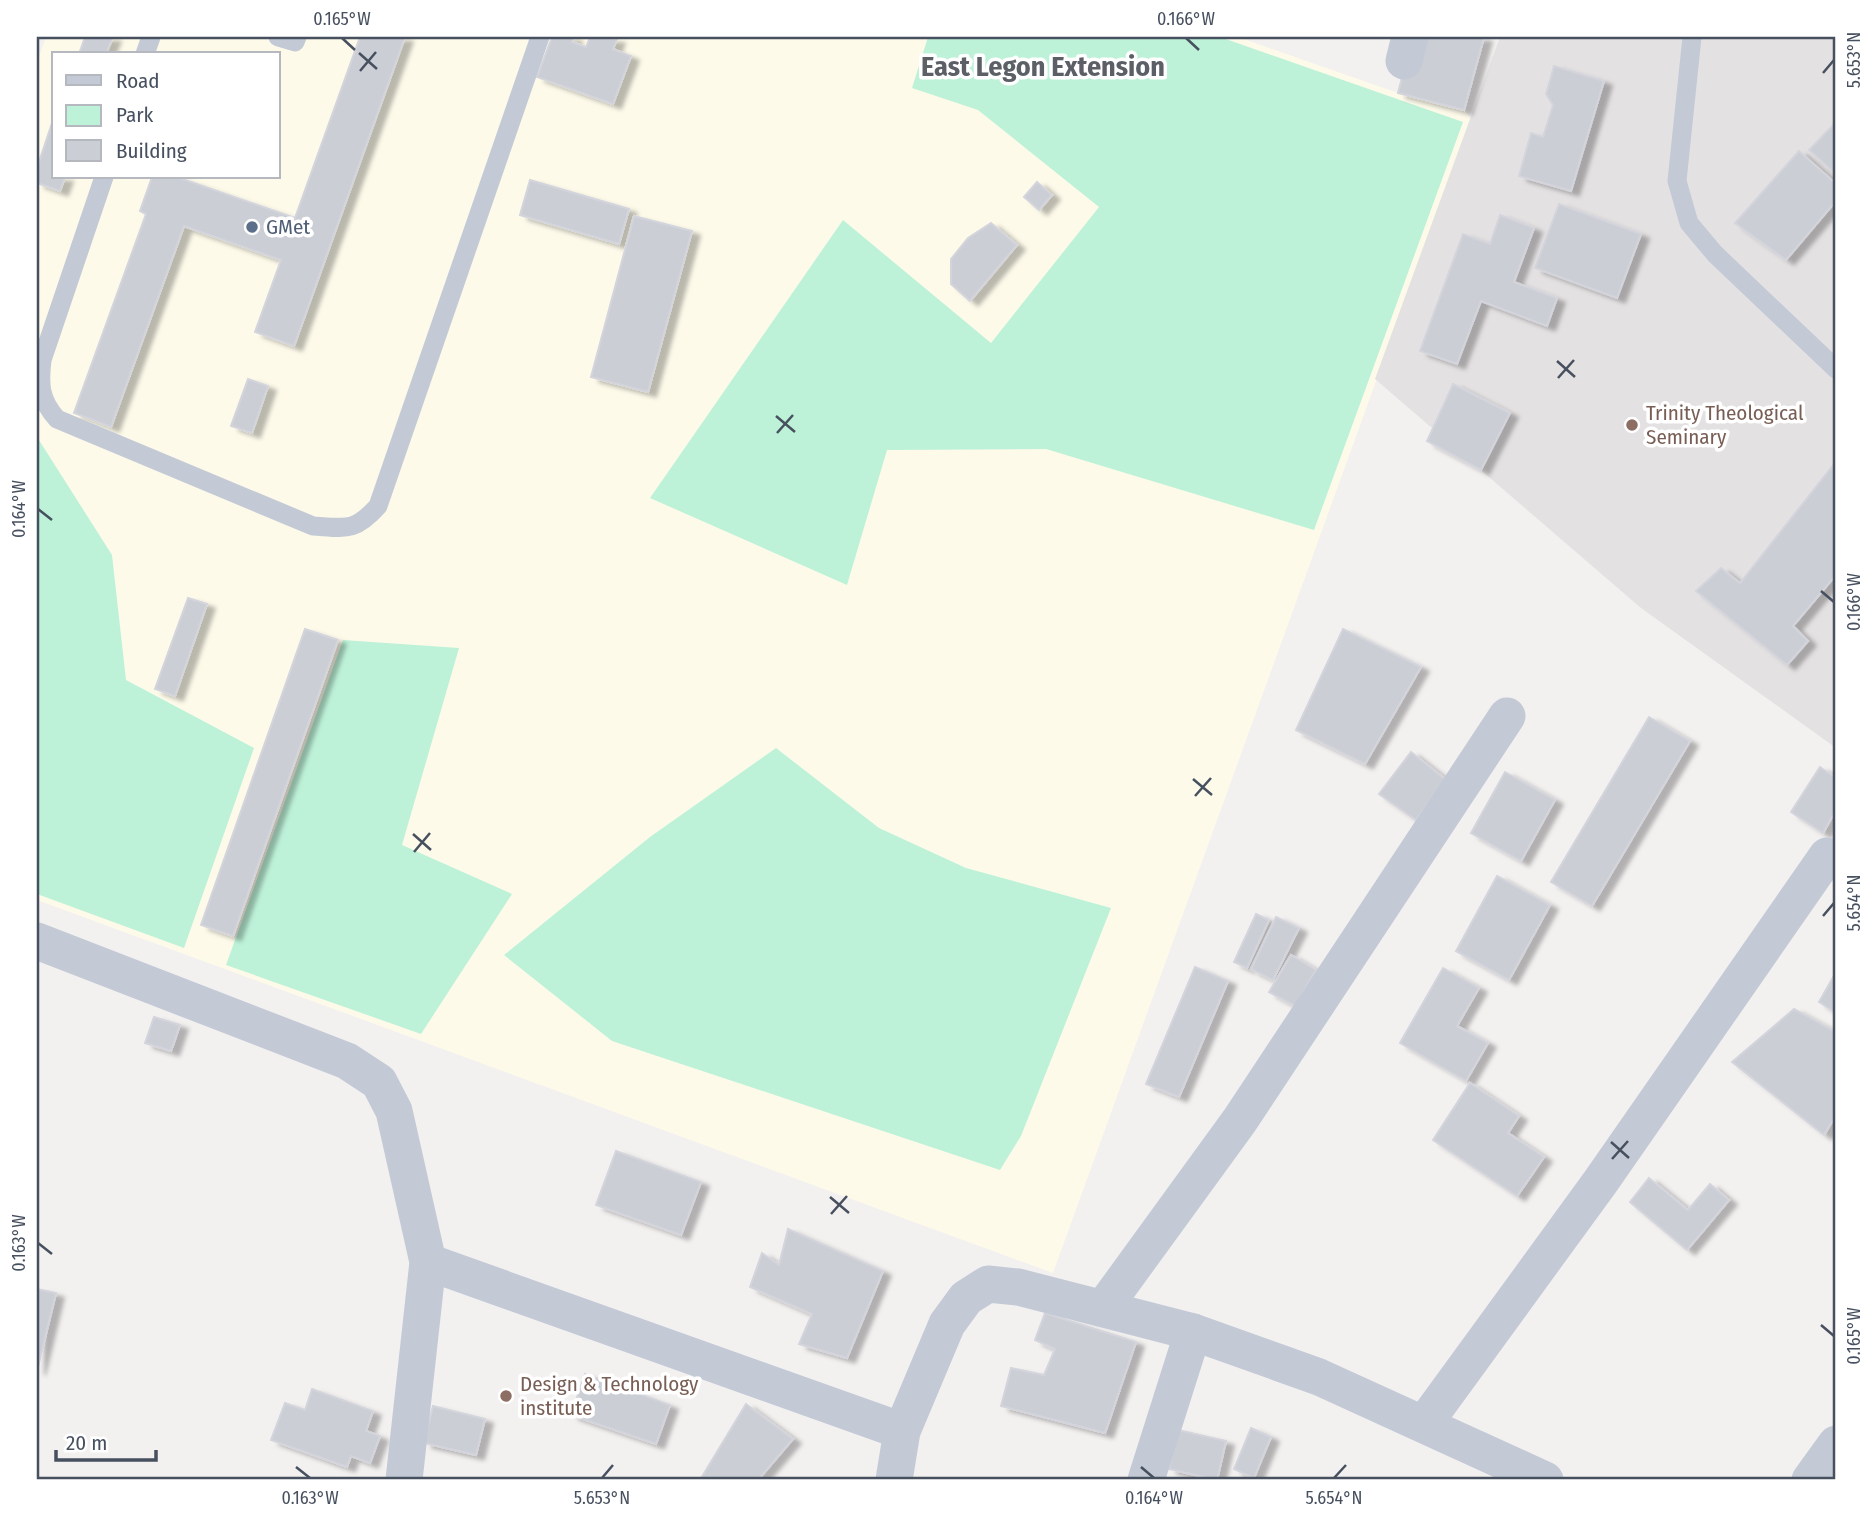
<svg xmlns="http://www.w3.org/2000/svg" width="1873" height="1517" font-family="'Fira Sans Condensed',sans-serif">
	<defs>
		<filter id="shadow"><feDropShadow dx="8" dy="4.5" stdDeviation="2" flood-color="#0004"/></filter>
	</defs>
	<rect width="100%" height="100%" fill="#f3f0f0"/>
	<path fill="#fdfaea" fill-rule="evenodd" d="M46,37H1238L1398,93L1464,110L1471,119L1053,1273L37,900V62ZM54,54H278V177H54Z"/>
	<path fill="#e4e1e2" d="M1500,37H1836V748L1641,608L1375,379Z"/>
	<g fill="#bdf2d8">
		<path d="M928,37H1220L1463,122L1314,530L1046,449L887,450L847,585L650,498L843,220L991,343L1099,207L978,110L912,88Z"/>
		<path d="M37,437L112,555L126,680L254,748L184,948L37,894Z"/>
		<path d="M343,640L459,648L402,845L512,894L421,1034L226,965Z"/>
		<path d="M776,748L879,828L966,868L1111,908L1021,1136L1000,1170L612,1041L504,955L650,837Z"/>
	</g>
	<g fill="#ccced6" stroke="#d4d5dc" stroke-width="2" filter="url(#shadow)">
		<path d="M85,37H113L106,54H79Z"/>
		<path d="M360,37H405L294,346L255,332L281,260L184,226L111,427L74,413L146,214L140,211L152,177H177L295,218Z"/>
		<path d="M552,37H574L572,42L586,47L590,37L617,39L613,49L631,56L613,104L537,77Z"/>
		<path d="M1421,37H1484L1464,110L1398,93L1406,62Z"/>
		<path d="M1554,66L1604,81L1571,191L1519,176L1531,133L1543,137L1553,105L1546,94Z"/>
		<path d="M54,117V177H65L60,191L37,183V168Z"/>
		<path d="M1836,122V174L1809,150Z"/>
		<path d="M1799,151L1836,184V201L1786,260L1735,223Z"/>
		<path d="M530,180L629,209L619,244L520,215Z"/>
		<path d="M1037,182L1052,195L1039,210L1024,197Z"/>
		<path d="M1559,204L1641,234L1617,298L1535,268Z"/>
		<path d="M1500,215L1534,228L1514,282L1557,298L1547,326L1481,301L1457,364L1420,351L1463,234L1490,244Z"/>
		<path d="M634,216L692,231L648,392L591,377Z"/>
		<path d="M991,223L1017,245L970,301L951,284V259L968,238Z"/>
		<path d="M248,379L268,386L252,433L231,426Z"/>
		<path d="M1453,384L1510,413L1481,470L1427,441Z"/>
		<path d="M1834,464L1836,466V575L1793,626L1808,641L1787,665L1696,591L1721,568L1740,583Z"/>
		<path d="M188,598L207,604L175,696L155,689Z"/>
		<path d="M305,629L338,640L233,936L201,925Z"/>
		<path d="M1343,629L1421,667L1365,764L1296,730Z"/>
		<path d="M1649,717L1690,741L1592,906L1551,882Z"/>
		<path d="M1411,752L1445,779L1416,820L1379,794Z"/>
		<path d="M1820,767L1836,778V810L1823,833L1791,812Z"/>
		<path d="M1505,772L1555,800L1521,861L1471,833Z"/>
		<path d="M1497,876L1550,905L1509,980L1456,951Z"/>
		<path d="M1256,914L1269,920L1247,968L1234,962Z"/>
		<path d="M1276,917L1299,928L1273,980L1251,969Z"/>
		<path d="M1291,955L1316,970L1295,1006L1269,992Z"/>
		<path d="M1195,967L1228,981L1179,1097L1146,1084Z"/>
		<path d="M1443,968L1479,988L1457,1026L1488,1043L1466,1081L1400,1043Z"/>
		<path d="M1836,972V1013L1819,1002Z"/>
		<path d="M1794,1009L1836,1032V1115L1824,1135L1732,1062Z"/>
		<path d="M154,1017L180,1025L171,1051L145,1043Z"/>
		<path d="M1470,1083L1519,1116L1508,1133L1544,1157L1517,1196L1433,1140Z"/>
		<path d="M616,1151L701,1182L681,1235L596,1205Z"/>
		<path d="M1649,1178L1688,1210L1710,1184L1729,1200L1687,1250L1630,1202Z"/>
		<path d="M788,1229L883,1271L847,1358L799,1344L812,1314L750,1287L762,1253L779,1265Z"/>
		<path d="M37,1289L56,1293L37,1371Z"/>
		<path d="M1045,1313L1136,1342L1105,1433L1001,1406L1011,1368L1044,1375L1055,1349L1035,1340Z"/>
		<path d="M585,1374L670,1405L656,1444L571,1415Z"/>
		<path d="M312,1389L373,1411L366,1431L380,1436L370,1463L351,1456L347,1467L271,1440L285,1403L305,1410Z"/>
		<path d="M746,1404L793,1439L758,1480H700Z"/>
		<path d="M433,1406L485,1419L476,1455L424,1443Z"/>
		<path d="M1251,1428L1271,1437L1254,1478L1234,1469Z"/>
		<path d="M1178,1430L1226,1441L1217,1480L1169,1469Z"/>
	</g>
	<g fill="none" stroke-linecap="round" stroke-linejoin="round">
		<g stroke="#c3cad6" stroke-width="19">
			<path d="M278,37L295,42L297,37"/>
			<path d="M1692,37L1677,181L1689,223L1715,254L1836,369"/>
			<path d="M145,54L151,37"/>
			<path d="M104,177L42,360C39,385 40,400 57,419L313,526C346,528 355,532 378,506L540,37"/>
		</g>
		<g stroke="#c3cad6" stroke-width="37">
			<path d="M1404,61L1410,37"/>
			<path d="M37,941L347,1061L379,1082L394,1111L428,1262L404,1480"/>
			<path d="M428,1262L902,1431"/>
			<path d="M1104,1307L1240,1120L1507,716"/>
			<path d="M1424,1424L1601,1181L1827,856"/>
			<path d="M894,1480L902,1431L947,1324L966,1298L988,1284L1018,1287L1193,1332L1319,1377L1545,1480"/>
			<path d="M1146,1480L1193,1332"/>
			<path d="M1810,1480L1836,1444"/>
		</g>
	</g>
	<path fill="none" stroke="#47505f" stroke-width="2.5" d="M342,38L355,50M1186,38L1199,50M359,53L377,69M360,71L376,52M1823,73L1834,60M1557,361L1575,377M1558,378L1574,360M776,416L795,432M777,433L793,415M38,509L52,520M1821,591L1834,602M1193,779L1212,795M1195,796L1211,778M413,834L431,850M414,852L430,833M1823,916L1834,903M1611,1142L1629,1158M1612,1159L1628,1141M830,1197L849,1213M831,1214L847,1196M38,1243L52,1254M1821,1325L1834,1336M296,1467L310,1478M1141,1467L1154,1478M602,1478L613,1465M1334,1478L1346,1465"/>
	<circle fill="#5c6f8a" stroke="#fff" stroke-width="2.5" cx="252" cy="227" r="7"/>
	<g fill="#8d6e63" stroke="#fff" stroke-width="2.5">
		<circle cx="1632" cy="425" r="7"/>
		<circle cx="506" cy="1396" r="7"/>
	</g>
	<g text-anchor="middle" stroke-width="7" stroke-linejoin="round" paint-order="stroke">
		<g font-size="21" fill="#4e5e75" stroke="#fff" text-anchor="start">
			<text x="266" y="234">GMet</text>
		</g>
		<g font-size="21" fill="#785e54" stroke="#fff" text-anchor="start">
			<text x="1646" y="420">Trinity Theological<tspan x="1646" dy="24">Seminary</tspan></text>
			<text x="520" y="1391">Design &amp; Technology<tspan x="520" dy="24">institute</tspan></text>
		</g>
		<g font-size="28" font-weight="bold" fill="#5c5f66" stroke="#fff">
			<text x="1043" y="76">East Legon Extension</text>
		</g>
	</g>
	<rect width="1873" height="1517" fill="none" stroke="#ffffff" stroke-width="77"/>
	<rect x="52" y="52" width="228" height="126" fill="#ffffff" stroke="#b5b9bf" stroke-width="2"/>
	<rect x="66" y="75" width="35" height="10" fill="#c3cad6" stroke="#b5b9bf" stroke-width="2"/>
	<text x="116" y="88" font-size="21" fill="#47505f">Road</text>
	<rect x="66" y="105" width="35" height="21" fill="#bdf2d8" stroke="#b5b9bf" stroke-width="2"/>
	<text x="116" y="122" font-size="21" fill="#47505f">Park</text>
	<rect x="66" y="140" width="35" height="21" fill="#ccced6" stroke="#b5b9bf" stroke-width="2"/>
	<text x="116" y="158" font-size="21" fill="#47505f">Building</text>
	<path d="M56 1450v10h100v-10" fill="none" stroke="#47505f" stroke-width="3.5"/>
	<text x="66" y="1450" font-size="21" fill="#47505f" stroke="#ffffff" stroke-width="5" paint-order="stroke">20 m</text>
	<rect x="38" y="38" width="1796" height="1440" fill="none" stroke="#47505f" stroke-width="2.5"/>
	<g font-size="18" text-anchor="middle" fill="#47505f">
		<text x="342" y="25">0.165°W</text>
		<text x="1186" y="25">0.166°W</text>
		<text transform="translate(1854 60) rotate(-90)" y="6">5.653°N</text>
		<text transform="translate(19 509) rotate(-90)" y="6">0.164°W</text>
		<text transform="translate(1854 602) rotate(-90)" y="6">0.166°W</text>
		<text transform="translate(1854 903) rotate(-90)" y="6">5.654°N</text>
		<text transform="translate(19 1243) rotate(-90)" y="6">0.163°W</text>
		<text transform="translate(1854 1336) rotate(-90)" y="6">0.165°W</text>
		<text x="310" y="1504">0.163°W</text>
		<text x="602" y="1504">5.653°N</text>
		<text x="1154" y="1504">0.164°W</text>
		<text x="1334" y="1504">5.654°N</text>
	</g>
</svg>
